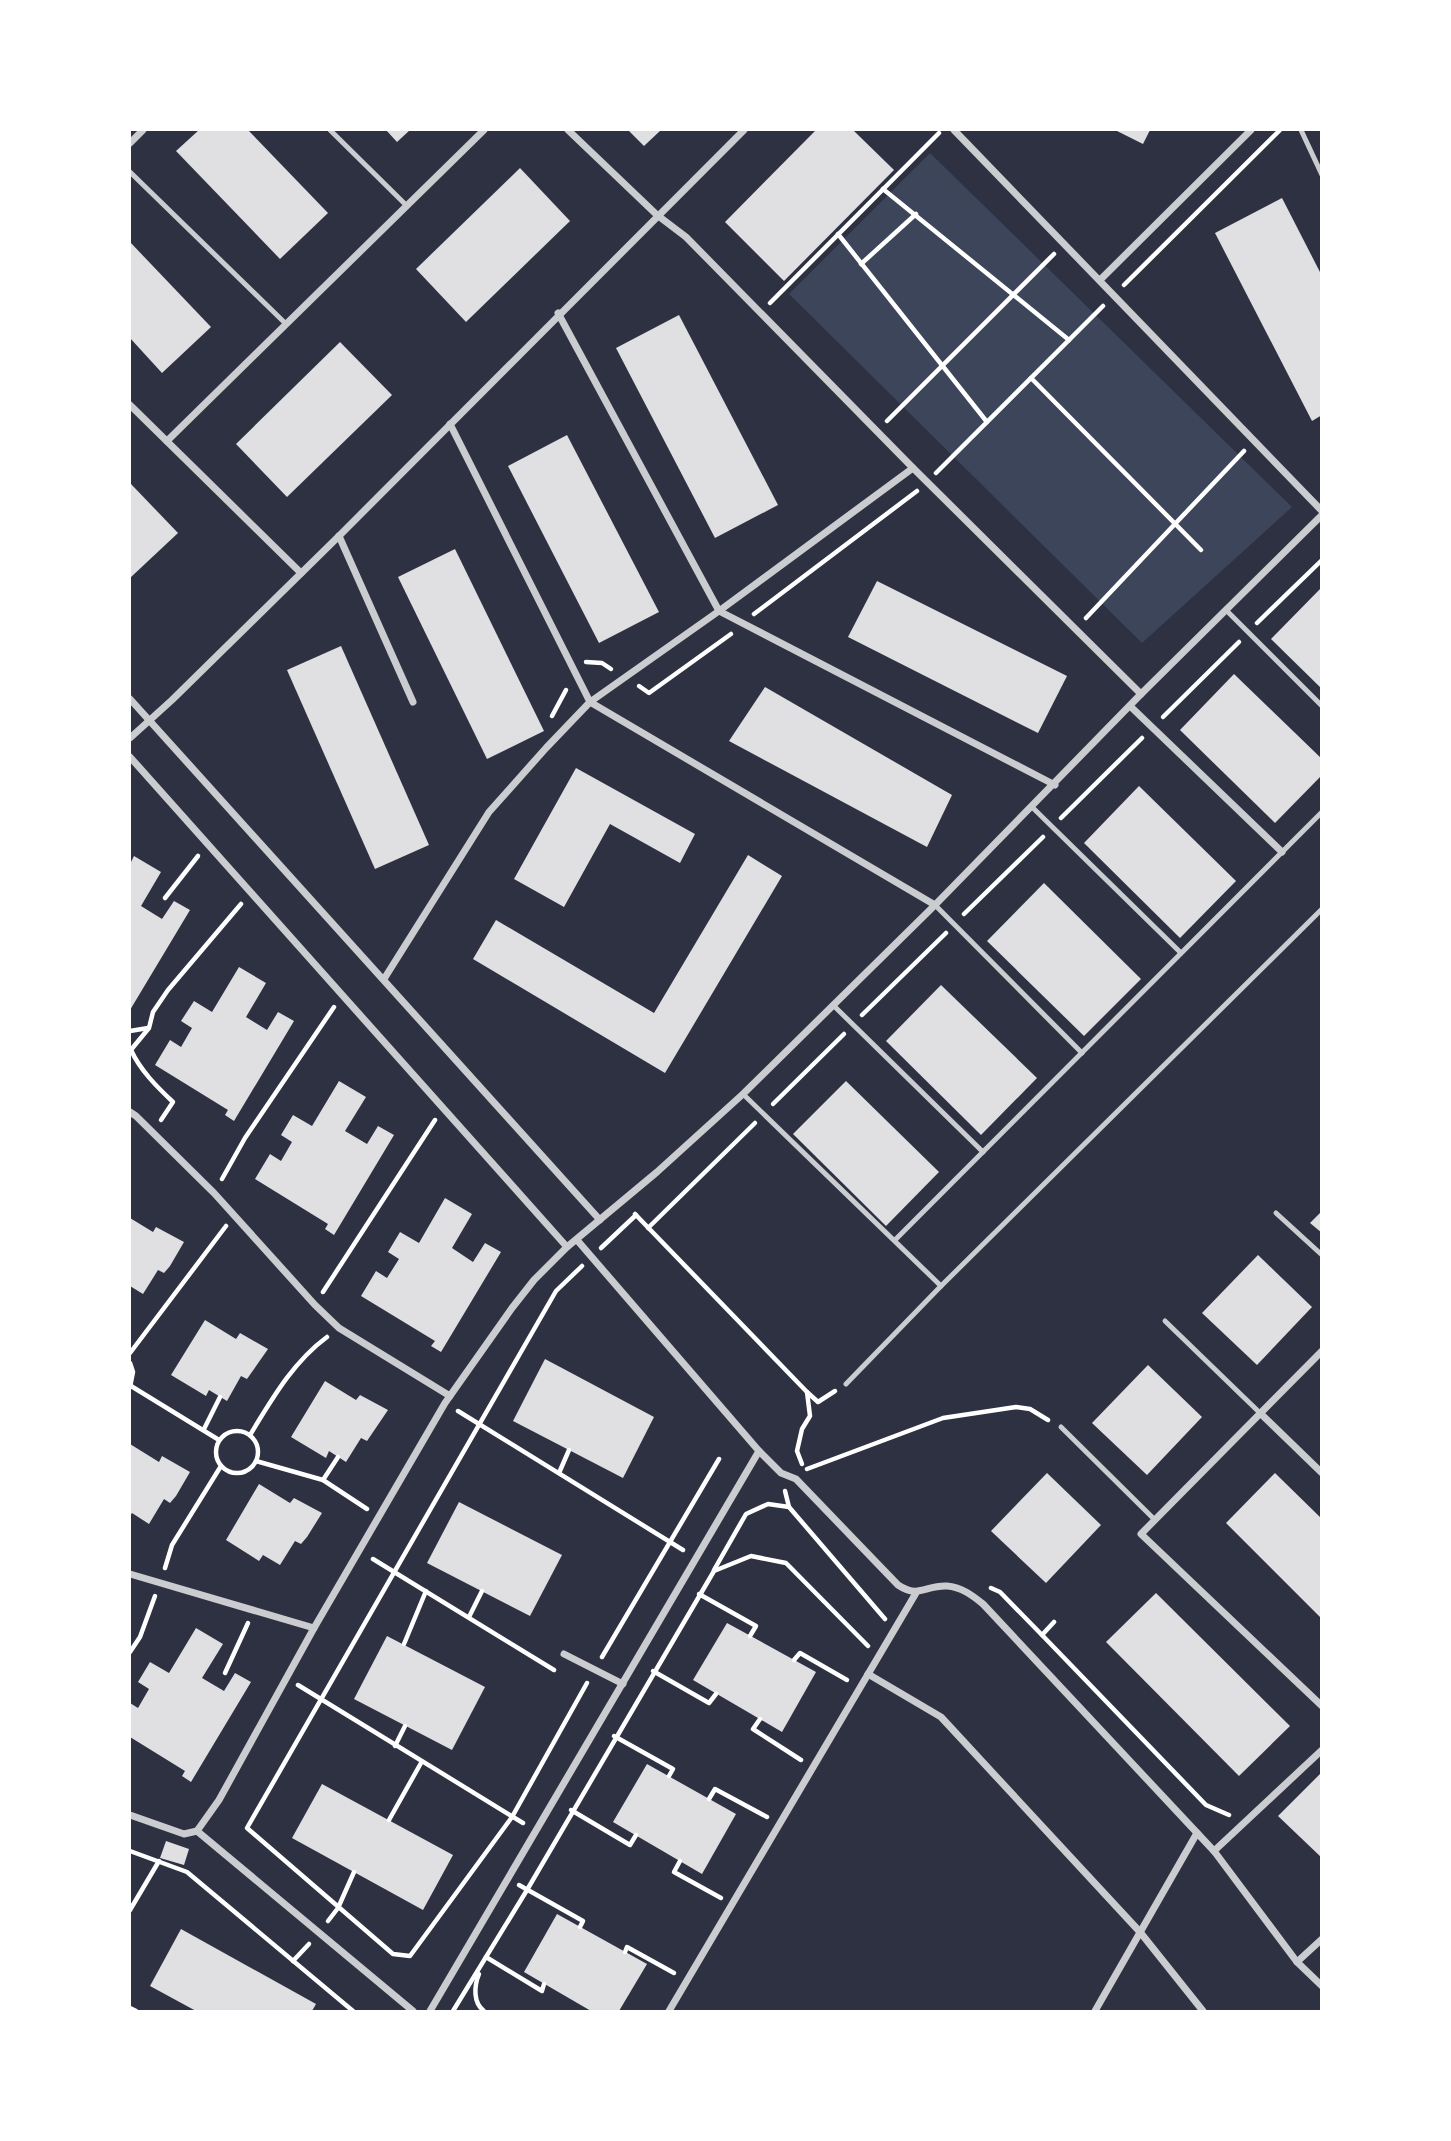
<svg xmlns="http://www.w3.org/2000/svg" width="1451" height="2141" font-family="Bitter,serif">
	<rect width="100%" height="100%" fill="#2d3142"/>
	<path fill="#3c4559" d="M930,153L1292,507L1142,643L789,294Z"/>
	<g fill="#e0e0e3">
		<path d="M199,130H248L328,213L280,259L176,151Z"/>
		<path d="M386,130H410L397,142Z"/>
		<path d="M628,130H661L644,146Z"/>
		<path d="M816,130H853L894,170L784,281L725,222Z"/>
		<path d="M1115,130H1150L1143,144Z"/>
		<path d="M520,168L570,221L466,322L416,269Z"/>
		<path d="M1282,198L1322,276V415L1312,421L1215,233Z"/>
		<path d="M130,242L211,327L162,373L130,338Z"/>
		<path d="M679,315L778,505L715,538L616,348Z"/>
		<path d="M340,342L392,395L287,497L236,444Z"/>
		<path d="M567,435L659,612L599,643L508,466Z"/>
		<path d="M130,483L178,533L130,578Z"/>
		<path d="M455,549L544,731L487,759L398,577Z"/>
		<path d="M877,581L1067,676L1038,733L848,637Z"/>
		<path d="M1322,587V689L1271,639Z"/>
		<path d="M341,646L429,845L375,869L287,670Z"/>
		<path d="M1234,674L1322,759V775L1275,823L1180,730Z"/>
		<path d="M765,687L952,795L927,847L729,741Z"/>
		<path d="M576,768L695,834L680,863L610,824L564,907L514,879Z"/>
		<path d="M1139,786L1236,881L1180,938L1084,843Z"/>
		<path d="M748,855L782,876L665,1073L473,959L496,920L654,1013Z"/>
		<path d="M134,856L161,872L141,906L162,919L174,901L190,910L130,1010V864Z"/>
		<path d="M1044,883L1141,979L1084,1036L987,941Z"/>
		<path d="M239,967L266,983L246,1017L267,1030L278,1012L294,1021L234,1121L225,1115L228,1110L155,1065L170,1040L181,1047L192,1028L181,1021L194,1001L212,1012Z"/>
		<path d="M941,985L1037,1078L981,1135L886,1041Z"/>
		<path d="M339,1081L366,1097L345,1131L367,1144L378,1126L394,1135L334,1235L325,1229L328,1224L255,1179L270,1154L281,1161L292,1142L281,1135L293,1115L312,1126Z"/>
		<path d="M846,1081L939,1172L886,1226L793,1134Z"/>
		<path d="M445,1198L472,1214L452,1248L473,1262L485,1243L501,1252L441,1352L431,1346L435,1341L361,1296L376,1271L387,1278L399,1259L388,1252L400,1232L419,1243Z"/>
		<path d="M1322,1211V1233L1310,1223Z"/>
		<path d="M130,1218L153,1232L156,1227L184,1242L170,1266L164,1273L158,1270L143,1294L130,1286Z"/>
		<path d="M1258,1255L1312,1307L1257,1365L1202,1313Z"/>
		<path d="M205,1320L236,1339L240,1333L268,1349L247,1379L241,1376L227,1401L209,1390L206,1396L171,1375Z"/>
		<path d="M545,1359L654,1417L623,1478L513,1421Z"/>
		<path d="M1148,1365L1202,1417L1147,1475L1092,1423Z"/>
		<path d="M325,1381L356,1400L360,1395L388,1410L367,1441L361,1438L346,1462L329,1451L326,1458L291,1437Z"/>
		<path d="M130,1444L159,1462L162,1456L190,1472L176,1496L170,1503L164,1499L149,1524L132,1513L130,1516Z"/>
		<path d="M1047,1473L1101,1525L1046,1583L991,1531Z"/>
		<path d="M1275,1473L1322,1519V1619L1226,1523Z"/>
		<path d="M259,1484L290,1503L294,1498L322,1513L307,1537L301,1544L295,1541L280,1565L263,1555L259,1561L226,1540Z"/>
		<path d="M459,1502L562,1555L530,1616L427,1563Z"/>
		<path d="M1156,1593L1290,1726L1239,1776L1106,1642Z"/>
		<path d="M727,1623L816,1672L782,1732L693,1680Z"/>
		<path d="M196,1628L223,1644L202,1678L224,1691L235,1673L251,1682L191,1782L182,1776L185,1771L130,1737V1703L138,1708L149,1689L138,1682L150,1662L169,1673Z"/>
		<path d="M387,1636L485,1687L452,1750L354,1699Z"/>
		<path d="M647,1764L736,1814L702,1874L613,1822Z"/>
		<path d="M1322,1772V1858L1278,1816Z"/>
		<path d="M322,1784L453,1855L423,1910L292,1838Z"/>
		<path d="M166,1841L189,1849L184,1865L160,1858Z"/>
		<path d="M557,1914L647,1964L619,2011H591L524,1972Z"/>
		<path d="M181,1929L316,2004L312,2011H196L150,1986Z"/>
	</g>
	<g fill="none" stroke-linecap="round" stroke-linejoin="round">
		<g stroke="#fff" stroke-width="4.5">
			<path d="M883,189L1069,340"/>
			<path d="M838,234L987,422"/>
			<path d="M861,264L916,214"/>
			<path d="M1124,285L1280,130"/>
			<path d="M770,303L939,133"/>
			<path d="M1031,378L1201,550"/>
			<path d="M887,421L1054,254"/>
			<path d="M936,473L1103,306"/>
			<path d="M754,614L917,491"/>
			<path d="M1086,618L1244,451"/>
			<path d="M1257,623L1322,560"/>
			<path d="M586,662L602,663L611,669"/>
			<path d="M639,686L649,693L731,634"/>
			<path d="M552,716L566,690"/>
			<path d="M1163,717L1239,642"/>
			<path d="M1061,818L1142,738"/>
			<path d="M165,898L198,856"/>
			<path d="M964,914L1043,837"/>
			<path d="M862,1015L946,933"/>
			<path d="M130,1031L148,1028"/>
			<path d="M131,1050C140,1070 157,1087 173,1102L161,1120"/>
			<path d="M130,1051L149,1028L153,1012L168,990L241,904"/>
			<path d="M773,1104L844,1034"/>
			<path d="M222,1179L245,1138L334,1007"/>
			<path d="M635,1214L807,1392"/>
			<path d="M648,1228L755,1123"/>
			<path d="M601,1248L636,1215"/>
			<path d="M582,1266L556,1291L247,1828L393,1954L410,1956L512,1817L587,1683"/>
			<path d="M323,1292L435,1120"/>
			<path d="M130,1353L226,1226"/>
			<path d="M130,1363L133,1372L130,1387"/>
			<path d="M131,1386L219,1440"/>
			<path d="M458,1411L683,1550"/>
			<path d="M204,1429L220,1397"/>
			<circle cx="237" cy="1452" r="21"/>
			<path d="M250,1435C272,1399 293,1362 327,1337"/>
			<path d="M256,1461L323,1480L367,1509"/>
			<path d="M802,1464L797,1451L802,1429L810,1416L807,1392L818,1402L835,1391"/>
			<path d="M807,1469L943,1418L1016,1407L1030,1409L1048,1420"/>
			<path d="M559,1473L569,1450"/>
			<path d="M323,1480L338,1457"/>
			<path d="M785,1491L789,1507"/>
			<path d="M373,1559L554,1670"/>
			<path d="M165,1568L172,1545L221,1466"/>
			<path d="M714,1570L746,1514L768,1504L789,1507L885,1619"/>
			<path d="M991,1588L1000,1592L1042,1635L1054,1622"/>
			<path d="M699,1594L756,1626L750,1636"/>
			<path d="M469,1617L482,1591"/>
			<path d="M1042,1635L1206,1805L1229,1815"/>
			<path d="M404,1644L426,1591"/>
			<path d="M130,1652L140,1637L155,1596"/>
			<path d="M602,1657L719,1459"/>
			<path d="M794,1660L800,1653L847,1680"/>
			<path d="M653,1671L709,1703L716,1694"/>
			<path d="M225,1673L248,1623"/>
			<path d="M298,1685L523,1823"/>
			<path d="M760,1719L753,1729L801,1760"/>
			<path d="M614,1736L673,1769L669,1776"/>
			<path d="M395,1746L405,1726"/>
			<path d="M709,1799L715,1789L767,1817"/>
			<path d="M571,1810L630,1845L636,1835"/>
			<path d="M389,1820L421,1763"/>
			<path d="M130,1851L187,1872L353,2011"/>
			<path d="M680,1861L674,1872L721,1898"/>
			<path d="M519,1885L583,1921L580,1927"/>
			<path d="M130,1910L159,1861"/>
			<path d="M328,1921L338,1908L354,1872"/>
			<path d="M625,1952L627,1947L674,1973"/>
			<path d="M486,1957L542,1991L544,1984"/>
			<path d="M293,1961L309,1944"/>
			<path d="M479,1974C474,1986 473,2003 484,2011"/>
			<path d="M130,2008L136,2011"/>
			<path d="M453,2011L527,1890L714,1571L751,1556L786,1563L868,1646"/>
		</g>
		<g stroke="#caccd0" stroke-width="5">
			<path d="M330,130L407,206"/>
			<path d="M1301,130L1322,175"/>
			<path d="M130,172L286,324"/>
			<path d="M1226,610L1322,706"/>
			<path d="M1032,807L1181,953"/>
			<path d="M935,905L1082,1053"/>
			<path d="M833,1005L983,1152"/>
			<path d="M743,1094L941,1286"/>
			<path d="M1276,1213L1322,1255"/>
			<path d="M895,1240L1322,812"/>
			<path d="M1165,1321L1260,1413"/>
			<path d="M846,1384L941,1286L1322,909"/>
			<path d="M1061,1427L1155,1520"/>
		</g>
		<g stroke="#caccd0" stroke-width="7">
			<path d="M568,130L657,215L686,237L913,468L1141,694"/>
			<path d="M954,130L1322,511"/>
			<path d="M130,143L143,130"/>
			<path d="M1100,280L1251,130"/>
			<path d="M558,313L719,611L1055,785"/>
			<path d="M130,405L301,573"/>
			<path d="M450,424L590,702L935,905"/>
			<path d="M167,441L484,130"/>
			<path d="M339,536L413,702"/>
			<path d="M130,699L600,1220"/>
			<path d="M1130,706L1282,852"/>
			<path d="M130,738L172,700L339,536L744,130"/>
			<path d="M130,757L567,1247"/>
			<path d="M384,979L489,812L546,748L590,702L719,611L913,468"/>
			<path d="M130,1112L136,1116L214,1193L315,1305L339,1328L450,1396"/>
			<path d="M577,1240L759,1451L781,1473L796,1479L898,1585C919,1599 925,1585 947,1586C961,1587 972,1595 983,1604L1214,1851L1297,1962L1322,1986"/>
			<path d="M1322,1351L1141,1534L1322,1706"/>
			<path d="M1260,1413L1322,1473"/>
			<path d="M130,1574L314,1628"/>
			<path d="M564,1654L623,1684"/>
			<path d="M868,1674L941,1717L1140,1932L1203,2011"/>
			<path d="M130,1815L184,1834L197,1831"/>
			<path d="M197,1831L219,1800L314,1628L445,1403L512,1308L534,1280L567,1247L657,1172L743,1094L935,905L1141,694L1322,515"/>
			<path d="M197,1831L413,2011"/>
			<path d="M1214,1851L1322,1750"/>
			<path d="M1297,1962L1322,1939"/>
			<path d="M430,2011L759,1451"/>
			<path d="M669,2011L916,1593"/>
			<path d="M1095,2011L1197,1833"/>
		</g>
	</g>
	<rect width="1451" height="2141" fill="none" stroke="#ffffff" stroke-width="262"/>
</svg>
